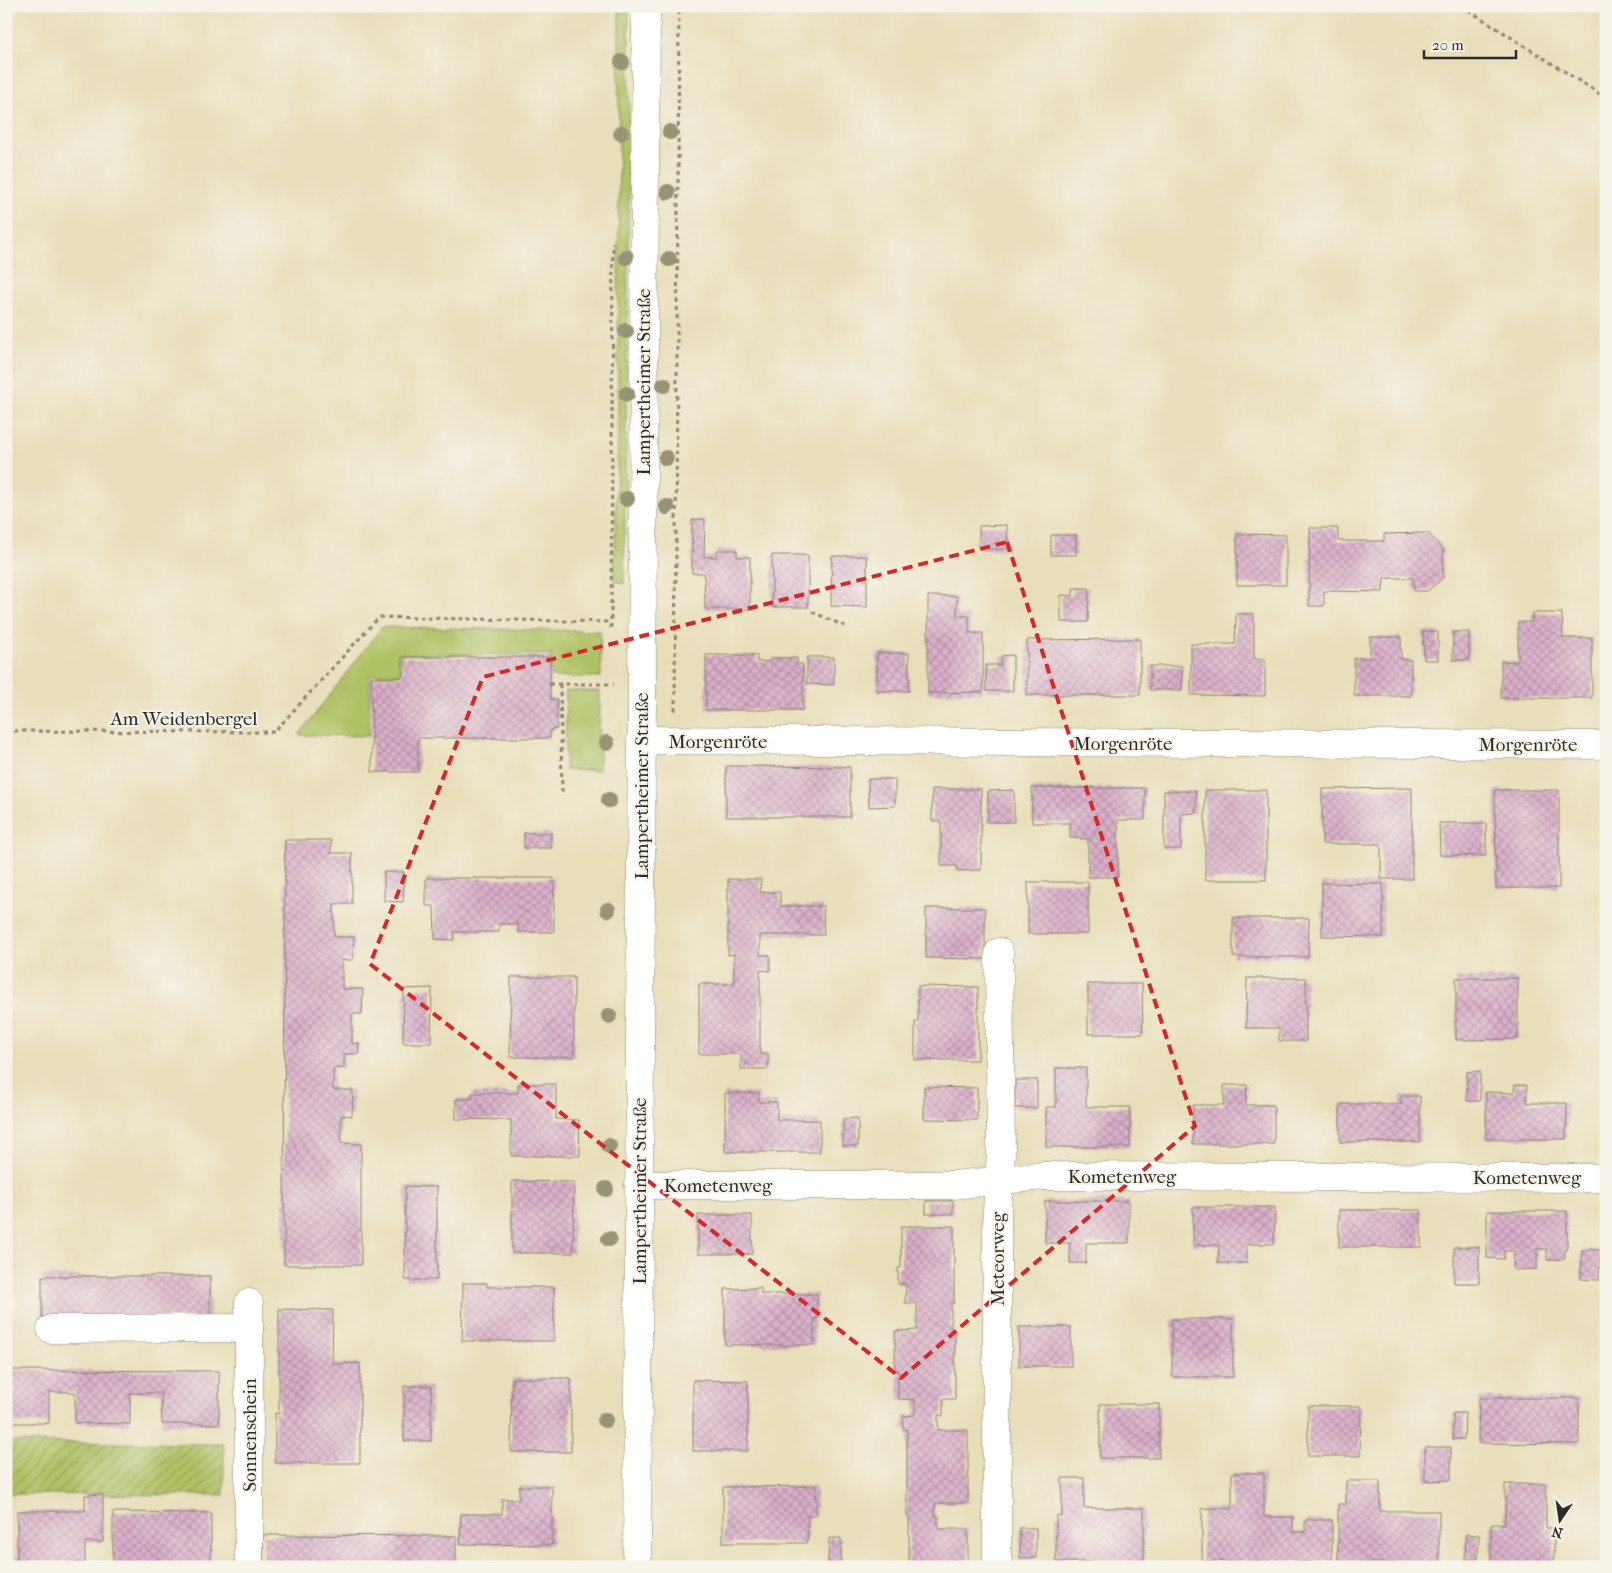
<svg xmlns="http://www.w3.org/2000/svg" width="1612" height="1573" font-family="'IM FELL French Canon',serif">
	<defs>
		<pattern id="garden-furrows" width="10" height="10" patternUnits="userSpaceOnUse" patternTransform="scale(1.25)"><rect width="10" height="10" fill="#afc165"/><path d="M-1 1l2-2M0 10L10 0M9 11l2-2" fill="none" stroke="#8f9d53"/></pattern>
		<pattern id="building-cross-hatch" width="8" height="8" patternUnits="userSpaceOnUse" patternTransform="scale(1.25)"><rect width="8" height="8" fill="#dbb0ca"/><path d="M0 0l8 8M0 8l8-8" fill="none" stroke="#b28fa4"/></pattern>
	</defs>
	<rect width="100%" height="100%" fill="#f7f3e8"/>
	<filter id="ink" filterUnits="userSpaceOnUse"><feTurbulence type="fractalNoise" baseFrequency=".02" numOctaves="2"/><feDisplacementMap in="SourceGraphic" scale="10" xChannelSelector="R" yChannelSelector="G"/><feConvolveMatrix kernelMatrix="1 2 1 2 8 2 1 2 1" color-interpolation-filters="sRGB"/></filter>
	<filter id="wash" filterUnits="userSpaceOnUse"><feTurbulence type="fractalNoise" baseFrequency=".0096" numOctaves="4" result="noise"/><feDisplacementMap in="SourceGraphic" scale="20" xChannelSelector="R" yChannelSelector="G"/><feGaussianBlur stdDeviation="1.12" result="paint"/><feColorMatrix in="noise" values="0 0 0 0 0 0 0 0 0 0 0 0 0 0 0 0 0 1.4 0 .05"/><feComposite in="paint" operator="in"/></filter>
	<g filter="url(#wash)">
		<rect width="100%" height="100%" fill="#e8deb9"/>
		<g fill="#afc165" stroke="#6d7648">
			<path d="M619,6H629V175L624,584L614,580L618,429Z"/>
			<path d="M382,627L600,631L601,677H551V655L401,654L400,675H370L369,736L299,735Z"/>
			<path d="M566,691H600L599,770H565Z"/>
		</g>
		<path fill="url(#garden-furrows)" stroke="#6d7648" d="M6,1442L224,1444V1495L6,1494Z"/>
		<g id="blocks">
			<g fill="url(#building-cross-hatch)">
				<path d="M705,519L704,557H717V550H737V557H750V609H705L704,573H692V520Z"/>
				<path d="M1007,525L1008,549H979V526Z"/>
				<path d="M1310,528H1338V541H1384V534L1428,533L1443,549V578L1427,591H1414L1413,578H1384L1383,592L1324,591V606H1309Z"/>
				<path d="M1237,534L1286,535V585H1237Z"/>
				<rect x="1051" y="535" width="25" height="20"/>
				<rect x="772" y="555" width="36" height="52"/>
				<path d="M832,556H867V607L831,606Z"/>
				<path d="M1073,588H1089L1088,622H1061V595L1073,596Z"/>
				<path d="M928,596H957V616H969V633H983V692L928,693Z"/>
				<path d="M1532,613H1562L1563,638H1592V698H1501V661L1518,662V622H1532Z"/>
				<path d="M1236,614H1254V659H1265V696L1191,695V644H1235Z"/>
				<path d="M1423,631L1438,632V660H1424Z"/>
				<rect x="1453" y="632" width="16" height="28"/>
				<path d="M1370,637H1401V659L1411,660V696H1354V658H1370Z"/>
				<path d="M1140,639V695H1027V640Z"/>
				<rect x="877" y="653" width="32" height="38"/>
				<path d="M706,655H757V662L772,661V658H797V664H803V710H706Z"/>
				<path d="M1013,655V691H986V665H1001V656Z"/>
				<path d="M402,657H550V699H557V729L550,730V738H418V772H372L371,677H403Z"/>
				<path d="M807,657H834V685L807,684Z"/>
				<rect x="1150" y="666" width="32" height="24"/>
				<path d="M726,766L850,767V817H726Z"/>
				<path d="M868,779H895V806L869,807Z"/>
				<path d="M1032,788H1145V820H1118V877H1088V839L1070,838V823H1032Z"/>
				<path d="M1412,788V879H1381V844H1322V789Z"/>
				<path d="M932,789H981V870L957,871V866H941V821H932Z"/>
				<path d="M1014,790V822H988V791Z"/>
				<rect x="1205" y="790" width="61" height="90"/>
				<path d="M1495,790H1559V888H1496Z"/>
				<path d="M1164,791H1196V813L1181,814V849H1164Z"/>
				<path d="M1439,823H1486V856L1440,855Z"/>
				<rect x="524" y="833" width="27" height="15"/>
				<path d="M285,840H331V853H352V904H334V937H354L353,960H342V989H363L362,1014H352V1044L359,1043L358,1054H344V1068H333V1090H353L352,1116L341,1115V1143L361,1144V1265H284Z"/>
				<rect x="1603" y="858" width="3" height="26"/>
				<path d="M384,872H404L403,902L384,901Z"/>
				<path d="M426,878H554V932H518V924H499V932H454V940L435,939L434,906H426Z"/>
				<path d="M728,879H761L760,892H780V906H823L824,935H760V955H770V971L760,970V1054H768V1069H741V1054H699V984H734V954L728,955Z"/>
				<rect x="1028" y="882" width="60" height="52"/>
				<path d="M1322,883L1383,884V937L1322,936Z"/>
				<path d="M926,908H985V959L926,958Z"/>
				<path d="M1233,918H1309L1308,957H1233Z"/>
				<path d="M511,977H574V1057H510Z"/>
				<path d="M1247,978H1306V1041H1279V1028H1246Z"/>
				<path d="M1456,978H1518V1039L1456,1040Z"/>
				<path d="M1088,984H1142L1143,1034H1088Z"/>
				<path d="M918,986L978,987V1060H915V1022H918Z"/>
				<path d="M432,988L431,1043H403L404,989Z"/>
				<path d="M1056,1068H1086V1107H1130V1147H1046V1107H1056Z"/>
				<path d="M1480,1071V1101H1467V1072Z"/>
				<rect x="1015" y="1080" width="22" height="28"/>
				<path d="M518,1084H556V1119L579,1120L580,1156H511V1120L456,1119V1099H472V1093H518Z"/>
				<path d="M1224,1085H1247L1246,1105H1274V1144H1193V1105H1224Z"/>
				<path d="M1515,1085H1527V1103H1567L1566,1139H1486V1092L1514,1093Z"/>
				<path d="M924,1087L977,1088V1120L924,1119Z"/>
				<path d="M725,1093H759V1102H777V1120H820V1152H725Z"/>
				<path d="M1401,1096H1420V1142H1340V1104H1401Z"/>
				<path d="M858,1118V1146H843V1119Z"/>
				<path d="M512,1181L574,1182L573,1253H512Z"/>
				<path d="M405,1186L437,1187V1280H405Z"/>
				<rect x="926" y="1201" width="27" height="13"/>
				<path d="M1045,1201H1129V1243H1086V1263H1070V1243H1045Z"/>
				<path d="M1193,1207H1275L1274,1244H1247V1263H1218L1219,1245H1193Z"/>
				<rect x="1339" y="1210" width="82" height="37"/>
				<path d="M1487,1211H1567V1250H1565V1259L1547,1260V1249H1537V1269L1513,1270L1514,1251H1504V1259L1487,1258Z"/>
				<rect x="698" y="1215" width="54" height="39"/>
				<path d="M901,1226H954V1303H951V1330L955,1331V1399H943V1416L938,1415V1430H968V1503H935V1516H938V1529H968V1567H909V1516H907V1429H903V1416L915,1415V1400L898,1399V1370H895V1331L917,1330V1303H905L906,1284H898V1268L901,1267Z"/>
				<rect x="1454" y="1247" width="25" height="36"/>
				<path d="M1582,1250H1600L1599,1280L1581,1279Z"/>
				<rect x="42" y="1276" width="168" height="41"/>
				<path d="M463,1283H487V1287H554V1341H462Z"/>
				<path d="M761,1288V1294H817V1319H814V1345H725V1289Z"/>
				<path d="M279,1309L333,1310L332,1364L360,1363V1463H275V1413L279,1414Z"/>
				<rect x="1172" y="1319" width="61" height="58"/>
				<rect x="1019" y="1327" width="52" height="39"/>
				<path d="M6,1370L219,1371V1424H162L161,1393H130V1424L75,1423V1392H49V1423H6Z"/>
				<path d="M512,1378H571V1452H511Z"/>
				<path d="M693,1380L748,1381V1451H693Z"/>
				<rect x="404" y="1386" width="27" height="55"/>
				<path d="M1479,1398H1579V1444L1478,1443Z"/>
				<rect x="1100" y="1404" width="59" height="54"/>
				<path d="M1308,1406H1361L1360,1456H1308Z"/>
				<path d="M1453,1413H1465L1464,1439H1453Z"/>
				<path d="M1425,1447H1451V1480L1425,1481Z"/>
				<path d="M1232,1473H1264V1517H1293V1532H1305V1520H1332V1562L1202,1561V1508L1232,1509Z"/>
				<path d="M1062,1478H1084V1508H1144V1562H1056V1516L1062,1515Z"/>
				<path d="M1346,1481H1380V1511H1439V1563H1366V1566H1338V1504H1346Z"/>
				<path d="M1505,1484H1546V1528H1554V1563L1491,1564V1524H1505Z"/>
				<path d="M519,1486H552V1545L460,1544L461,1514H502V1499H519Z"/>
				<path d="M816,1486V1516H808L807,1543H723V1487Z"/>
				<path d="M103,1494V1542H85V1563L17,1562V1511H85V1495Z"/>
				<path d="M113,1512L211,1513V1567H113Z"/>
				<rect x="1020" y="1528" width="16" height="30"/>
				<path d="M1466,1534L1479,1535L1478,1559H1465Z"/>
				<path d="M263,1535L456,1536V1567H263Z"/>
				<path d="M829,1538H841V1564L828,1563Z"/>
			</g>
		</g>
	</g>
	<g filter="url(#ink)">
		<use href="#blocks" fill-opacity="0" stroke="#8a8472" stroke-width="1"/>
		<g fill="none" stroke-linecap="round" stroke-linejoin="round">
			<g stroke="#8a8472" stroke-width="29">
				<g id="minor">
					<path d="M641,740L1606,745"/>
					<path d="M639,1185H953L1044,1176L1606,1178"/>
					<path d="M249,1303V1567"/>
					<path d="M51,1329L249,1328"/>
					<path d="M637,1567L646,6"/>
					<path d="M997,1567V1211L1001,1153L999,952"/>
				</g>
			</g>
			<g stroke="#8a8472" stroke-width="3" stroke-dasharray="4 4" stroke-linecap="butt">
				<path d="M1462,6L1606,98"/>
				<path d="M812,612L847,627"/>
				<path d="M611,628L613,242"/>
				<path d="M549,684H614"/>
				<path d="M560,684L562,792"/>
				<path d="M675,711L679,6"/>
				<path d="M6,731L274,732L379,617L611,622"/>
			</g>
			<use href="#minor" stroke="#fff" stroke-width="28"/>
		</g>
		<g fill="#969474">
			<circle cx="622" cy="62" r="8"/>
			<circle cx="670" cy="132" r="8"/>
			<circle cx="621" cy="133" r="8"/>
			<circle cx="668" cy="192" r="8"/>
			<circle cx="626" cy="257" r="8"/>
			<circle cx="669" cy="259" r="8"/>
			<circle cx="626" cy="331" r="8"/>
			<circle cx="664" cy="385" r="8"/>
			<circle cx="627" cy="394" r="8"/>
			<circle cx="666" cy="458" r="8"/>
			<circle cx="627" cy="499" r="8"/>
			<circle cx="667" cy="507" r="8"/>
			<circle cx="607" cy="743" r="8"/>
			<circle cx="609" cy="800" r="8"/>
			<circle cx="608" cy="910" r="8"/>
			<circle cx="609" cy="1016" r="8"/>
			<circle cx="609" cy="1146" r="8"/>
			<circle cx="606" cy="1189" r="8"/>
			<circle cx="609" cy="1239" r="8"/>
			<circle cx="605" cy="1420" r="8"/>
		</g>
	</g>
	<path fill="none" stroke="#d62828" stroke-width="4" stroke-dasharray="10 6" stroke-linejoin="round" d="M1007,542L1195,1126L901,1378L370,964L483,677Z"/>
	<g text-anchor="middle" stroke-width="4" stroke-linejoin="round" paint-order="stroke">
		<g font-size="19" fill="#2b2b2b" stroke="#f7f3e8">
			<text transform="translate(643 382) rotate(-90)" y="7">Lampertheimer Straße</text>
			<text x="184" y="725">Am Weidenbergel</text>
			<text x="718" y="748">Morgenröte</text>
			<text x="1123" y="750">Morgenröte</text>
			<text x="1528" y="751">Morgenröte</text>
			<text transform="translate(641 786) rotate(-90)" y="7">Lampertheimer Straße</text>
			<text x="1122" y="1183">Kometenweg</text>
			<text x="1527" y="1184">Kometenweg</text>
			<text x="718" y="1192">Kometenweg</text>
			<text transform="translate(639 1191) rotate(-90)" y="7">Lampertheimer Straße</text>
			<text transform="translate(997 1259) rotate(-90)" y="7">Meteorweg</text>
			<text transform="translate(249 1435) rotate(-90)" y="7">Sonnenschein</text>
		</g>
	</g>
	<rect width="1612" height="1573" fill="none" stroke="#f7f3e8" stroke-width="25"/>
	<g transform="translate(1560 1520) rotate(193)" stroke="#f7f3e8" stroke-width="4" paint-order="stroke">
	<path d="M0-4L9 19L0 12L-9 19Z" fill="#2b2b2b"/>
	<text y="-8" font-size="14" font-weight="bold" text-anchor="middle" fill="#2b2b2b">N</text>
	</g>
	<path d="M1424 50v8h92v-8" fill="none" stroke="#2b2b2b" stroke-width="2.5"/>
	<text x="1432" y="50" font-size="15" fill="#2b2b2b" stroke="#f7f3e8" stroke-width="4" paint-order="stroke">20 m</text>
</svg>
